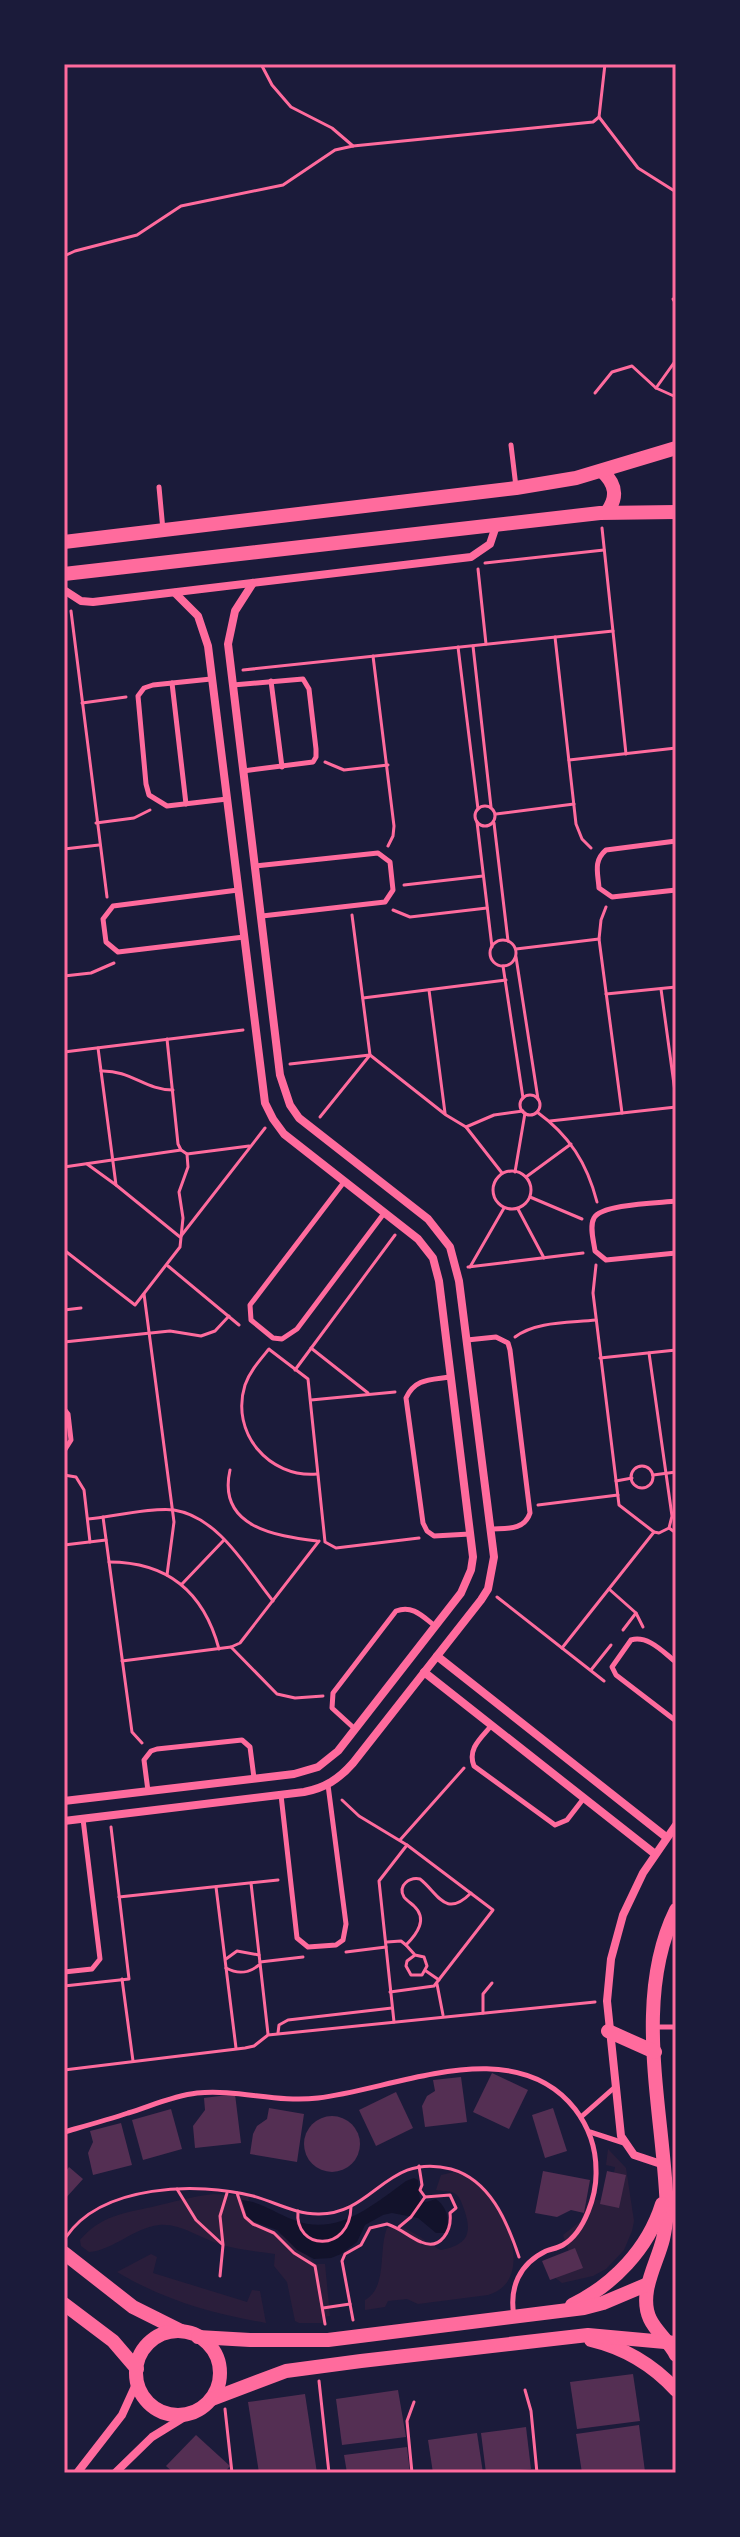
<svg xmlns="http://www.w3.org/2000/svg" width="740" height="2537" font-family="Overpass,sans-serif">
	<rect width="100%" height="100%" fill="#1b1b3a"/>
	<g fill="#2a1e3b">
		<path d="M608,2149L626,2168L634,2221L632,2231L624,2250L606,2269L593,2276L562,2283L553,2276L572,2261L563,2235L581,2221L589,2199L609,2201L615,2167L606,2165Z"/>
		<path d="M454,2172C467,2176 482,2184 490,2195C510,2222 532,2282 488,2295L418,2304L407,2299L388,2301L385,2307L365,2310V2300C388,2287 378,2251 387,2228C408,2222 423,2242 441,2250C467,2245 473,2234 464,2209C462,2204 460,2196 454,2193C449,2190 441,2192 436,2190L441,2175Z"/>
		<path d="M214,2194L248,2196L253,2218L260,2225L292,2240L316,2264H325L330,2316L324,2317L323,2323H299L295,2321L287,2282L274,2266L275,2254C256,2251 237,2250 219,2244C200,2238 180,2223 159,2225C133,2228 114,2250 89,2252L81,2246L80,2240C100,2216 124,2213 152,2207C173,2202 193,2196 214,2194Z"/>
		<path d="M151,2254L157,2257L153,2273L247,2302L252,2290L260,2291L266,2323C213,2314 164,2300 117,2272Z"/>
	</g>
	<path fill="#12122b" d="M414,2178L418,2180L420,2200L426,2202L436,2199C447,2207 451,2221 445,2233H436L418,2218L392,2213L383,2215L365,2225L357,2242L341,2254L331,2258L314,2259L297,2250L277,2230L252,2221L247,2216L242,2200C262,2202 275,2213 294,2220C337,2237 373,2205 406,2181Z"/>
	<g fill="#542f53">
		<path d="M492,2073L528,2090L509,2129L473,2112Z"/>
		<path d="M461,2077L467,2122L425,2127L422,2106L427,2096L435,2091L433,2080Z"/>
		<path d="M396,2092L413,2128L376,2146L359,2110Z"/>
		<path d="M235,2094L241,2143L195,2148L193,2126L205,2110L204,2098Z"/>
		<path d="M269,2108L304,2114L297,2162L250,2154L253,2134L257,2126L267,2119Z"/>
		<path d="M553,2108L567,2151L545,2158L532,2115Z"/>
		<path d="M171,2109L182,2149L143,2160L132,2120Z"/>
		<circle cx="332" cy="2144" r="28"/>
		<path d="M121,2123L132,2165L93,2175L88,2153L93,2142L90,2131Z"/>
		<path d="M69,2167L83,2179L64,2200V2169L66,2171Z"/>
		<path d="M543,2171L590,2180L584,2213L571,2210L557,2217L535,2213Z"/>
		<path d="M607,2171L626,2175L619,2208L600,2204Z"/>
		<path d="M575,2248L583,2268L550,2280L542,2261Z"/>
		<path d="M633,2374L640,2421L577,2429L570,2382Z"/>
		<path d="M398,2390L406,2437L342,2445L336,2399Z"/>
		<path d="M305,2394L317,2473H259L248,2402Z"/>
		<path d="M639,2425L645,2472L582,2473L576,2434Z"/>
		<path d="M526,2427L531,2469L486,2473L481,2433Z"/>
		<path d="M477,2433L483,2473H433L428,2440Z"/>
		<path d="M196,2435L230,2466L224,2473H174L166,2466Z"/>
		<path d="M407,2447L410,2473H347L344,2455Z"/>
	</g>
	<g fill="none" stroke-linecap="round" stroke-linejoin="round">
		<g stroke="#ff6b9d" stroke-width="3">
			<path d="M261,64L272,85L291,107L332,128L353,146"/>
			<path d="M599,117L638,168L676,192"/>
			<path d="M64,256L75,251L137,235L181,206L283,185L335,150L353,146L593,122L599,117L605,64"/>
			<path d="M673,299L676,304"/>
			<path d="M656,388L676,360"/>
			<path d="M595,393L612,372L632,366L656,388L676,397"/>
			<path d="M602,528L626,754"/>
			<path d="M485,563L604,550"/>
			<path d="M478,569L486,644"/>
			<path d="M71,611L107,897"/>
			<path d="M555,637L576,824L582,839L591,848"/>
			<path d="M473,646L491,807"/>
			<path d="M458,647L478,809"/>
			<path d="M373,656L394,826L393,836L388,846"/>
			<path d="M243,670L613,631"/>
			<path d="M82,703L126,697"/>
			<path d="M569,760L676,748"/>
			<path d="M325,762L344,770L388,765"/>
			<circle cx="485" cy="816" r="10"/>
			<path d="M496,814L574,804"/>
			<path d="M477,822L492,947"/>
			<path d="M96,823L134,818L150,810"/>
			<path d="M494,823L508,941"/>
			<path d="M64,849L99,845"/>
			<path d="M404,885L483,876"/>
			<path d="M606,907L601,920L599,939L622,1113"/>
			<path d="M393,910L410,917L487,908"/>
			<path d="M352,915L370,1055L446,1115L466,1127L502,1173"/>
			<circle cx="503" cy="953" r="13"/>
			<path d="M516,949L599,939"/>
			<path d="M516,957L538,1099"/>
			<path d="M503,966L523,1098"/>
			<path d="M64,976L91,973L114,963"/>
			<path d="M661,989L676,1099"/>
			<path d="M429,990L445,1113"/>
			<path d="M606,994L676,987"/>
			<path d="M363,998L506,980"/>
			<path d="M167,1039L178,1144L181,1150L187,1154L249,1146"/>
			<path d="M98,1048L116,1185L180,1237"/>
			<path d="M64,1052L243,1030"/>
			<path d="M290,1064L370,1055L320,1117"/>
			<path d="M101,1071C131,1070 145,1090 173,1090"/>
			<circle cx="530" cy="1105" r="10"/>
			<path d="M537,1112C569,1135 587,1163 597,1202"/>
			<path d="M550,1121L676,1107"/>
			<path d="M466,1127L494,1115L523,1111"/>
			<path d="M87,1164L116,1185"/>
			<path d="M64,1167L181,1150"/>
			<circle cx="512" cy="1190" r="19"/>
			<path d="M515,1172L525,1113"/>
			<path d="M526,1177L571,1144"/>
			<path d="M530,1197L582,1219"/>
			<path d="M518,1209L544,1258"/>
			<path d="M181,1236L265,1128"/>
			<path d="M64,1250L135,1305L180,1247L183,1218L179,1192L188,1167L187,1154"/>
			<path d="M596,1265L593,1293L619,1505L654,1532L659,1533L669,1528L672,1516L649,1353"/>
			<path d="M168,1266L239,1325"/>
			<path d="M468,1267L583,1253"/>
			<path d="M470,1267L504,1208"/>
			<path d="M144,1294L174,1522L167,1575"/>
			<path d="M64,1310L81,1308"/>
			<path d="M515,1337C536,1321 570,1323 596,1320"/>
			<path d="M64,1342L170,1331L201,1336L215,1331L229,1316"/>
			<path d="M311,1348L368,1393"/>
			<path d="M269,1349C260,1360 250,1371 245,1385C230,1433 269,1478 317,1474"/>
			<path d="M270,1350L308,1379L325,1542L336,1548L419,1538"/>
			<path d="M600,1358L676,1350"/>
			<path d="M295,1370L395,1235"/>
			<path d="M311,1400L395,1392"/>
			<circle cx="642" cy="1477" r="11"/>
			<path d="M230,1470C217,1527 275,1536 317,1541"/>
			<path d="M64,1475L76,1477L84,1490L90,1542"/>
			<path d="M653,1475L676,1472"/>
			<path d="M616,1481L632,1478"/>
			<path d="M538,1505L618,1495"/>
			<path d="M103,1517L132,1732L142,1743"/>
			<path d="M88,1519C111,1517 153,1507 174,1510C219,1517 247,1569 273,1601"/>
			<path d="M669,1528L676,1533"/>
			<path d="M64,1545L106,1540"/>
			<path d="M109,1562C168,1562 204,1593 219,1649"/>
			<path d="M182,1584L224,1540"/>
			<path d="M609,1589L636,1613L643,1627"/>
			<path d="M497,1597L604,1681"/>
			<path d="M623,1630L636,1613"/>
			<path d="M231,1647L277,1694L295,1698L323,1696"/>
			<path d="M562,1648L654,1532"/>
			<path d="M122,1661L231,1647L240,1643L319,1541"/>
			<path d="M591,1670L611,1645"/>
			<path d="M342,1800L359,1816L407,1845L493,1910L434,1986L390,1992"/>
			<path d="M400,1840L464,1768"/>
			<path d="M251,1883L268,2034"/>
			<path d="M216,1887L236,2048"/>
			<path d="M119,1897L278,1880"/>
			<path d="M387,1942L401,1941L406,1945"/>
			<path d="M346,1952L386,1947"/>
			<path d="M415,1955L407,1961L406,1966L411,1975H422L427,1966L424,1957L415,1955L406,1945C417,1934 428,1919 414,1906C412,1904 406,1900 404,1897C397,1885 410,1877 420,1879C438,1893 445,1919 471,1893"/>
			<path d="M226,1959L237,1951L259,1955"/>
			<path d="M260,1962L303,1957"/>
			<path d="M226,1968C239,1975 249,1973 259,1965"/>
			<path d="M426,1971L439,1980"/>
			<path d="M122,1979L133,2061"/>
			<path d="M437,1984L443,2015"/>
			<path d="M64,1986L129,1979L111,1827"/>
			<path d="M483,2013V1994L492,1983"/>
			<path d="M394,2022L379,1881L407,1845"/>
			<path d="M278,2033L279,2025L288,2020L392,2008"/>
			<path d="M64,2070L245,2048L254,2046L268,2035L595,2002"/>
			<path d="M177,2189L196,2220L222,2244"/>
			<path d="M237,2193L245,2217L253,2224L274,2233L294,2253L315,2266L325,2324"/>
			<path d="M298,2211C294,2251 350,2253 351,2207"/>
			<path d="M399,2227L411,2217L425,2197"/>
			<path d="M66,2237C102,2184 197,2182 253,2196C275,2202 295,2214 318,2214C374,2215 386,2152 451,2169C490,2180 507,2221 519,2257"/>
			<path d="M220,2276L223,2245L220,2216L227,2193"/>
			<path d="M323,2308L350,2304"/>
			<path d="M353,2320L342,2261L345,2254L361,2245L370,2228L387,2224C400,2228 409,2237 421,2242C441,2251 452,2230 450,2213L456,2208L450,2195L425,2197L420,2190L422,2185L419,2166"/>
			<path d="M319,2381L329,2473"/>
			<path d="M525,2390L531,2411L537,2473"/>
			<path d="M225,2409L232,2473"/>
			<path d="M412,2473L407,2421L414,2402"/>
		</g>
		<g stroke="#ff6b9d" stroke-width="5">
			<path d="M511,445L516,487"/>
			<path d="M159,487L163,530"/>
			<path d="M211,679L153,685L144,688L138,696L146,784L149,795L167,806L227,799"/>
			<path d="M271,681L282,767"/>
			<path d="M172,683L186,804"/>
			<path d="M233,685L303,679L309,689L316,749V757L313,762L243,771"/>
			<path d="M676,841L606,850C593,861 598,873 599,888L612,897L676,890"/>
			<path d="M255,866L378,853L390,862L393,890L385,902L262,916"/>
			<path d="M238,890L113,906L103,919L106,942L118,952L244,937"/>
			<path d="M344,1182L250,1305L251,1320L273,1338L282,1339L297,1329L385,1212"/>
			<path d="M676,1201C659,1203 601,1204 594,1218C589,1227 594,1242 595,1251L606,1260L676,1253"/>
			<path d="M467,1340L496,1337L508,1343L510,1350L530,1513C524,1531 506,1528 491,1529"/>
			<path d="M450,1377C431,1380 415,1378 406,1398L423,1523L427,1531L434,1536L470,1534"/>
			<path d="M64,1409L68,1414L71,1440L64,1451"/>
			<path d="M676,1662C663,1652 648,1635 631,1640L612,1667L616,1675L676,1721"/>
			<path d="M491,1726C481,1738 467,1749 474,1766L555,1825L567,1820L584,1798"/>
			<path d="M355,1729L332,1708L333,1693L396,1611C413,1605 422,1616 435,1626"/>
			<path d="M148,1791L144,1760L151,1751L157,1749L242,1740L250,1747L254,1778"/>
			<path d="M281,1795L297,1938L308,1947L336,1945L343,1940L346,1924L328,1785"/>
			<path d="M64,1972L92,1969L100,1959L83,1819"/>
			<path d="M657,2027H676"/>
			<path d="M581,2117L615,2087"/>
			<path d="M64,2132C85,2126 107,2120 128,2113C151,2106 172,2096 197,2093C238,2089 277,2103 318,2098C396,2089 514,2031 575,2109C588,2126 596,2148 596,2170C597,2194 585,2232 563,2245C558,2248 551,2249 546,2251C519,2264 509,2288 514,2316"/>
			<path d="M590,2132L624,2143"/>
		</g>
		<g stroke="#ff6b9d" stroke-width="8">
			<path d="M64,590L81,601L93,602L471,557L490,544L497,523"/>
			<path d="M437,1656L666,1837"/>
			<path d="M424,1672L655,1854"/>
			<path d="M64,1801L294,1774L318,1767L338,1751L461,1593L471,1570L473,1557L439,1281L433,1258L418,1239L284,1134L273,1119L265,1103L208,646L198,616L175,593"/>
			<path d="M64,1821L304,1792C325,1788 339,1779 353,1763L481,1600L488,1589L494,1557L459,1281L450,1247L428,1219L299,1118L290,1105L280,1075L228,644L235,611L253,583"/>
			<path d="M664,2165L634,2155L621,2136L607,2001L611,1959L623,1915L643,1873L676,1825"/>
			<path d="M77,2473L122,2415L137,2382"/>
			<path d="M115,2473L152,2437L191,2413"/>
		</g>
		<g stroke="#ff6b9d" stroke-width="14">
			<path d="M602,471C616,484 618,497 607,512"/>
			<path d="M64,542L516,488L576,478L676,448"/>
			<path d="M64,574L600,513L676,512"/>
			<path d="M676,1910C631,2001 665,2117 667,2213C666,2222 665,2230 663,2239C657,2264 638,2293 650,2319C656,2332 669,2341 676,2355"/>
			<path d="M608,2031L655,2052"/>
			<path d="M64,2253L133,2307L181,2331"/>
			<path d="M64,2304L113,2341L137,2369"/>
			<path d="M572,2305C613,2285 648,2249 662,2204"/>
			<circle cx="178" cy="2373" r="42"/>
			<path d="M198,2337L250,2340H328L584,2308L603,2303L648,2284"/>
			<path d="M591,2340C625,2348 652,2364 676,2390"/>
			<path d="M212,2399L286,2371L361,2361L588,2335L676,2343"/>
		</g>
	</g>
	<rect width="740" height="2537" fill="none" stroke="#1b1b3a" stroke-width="132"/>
	<rect x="66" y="66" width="608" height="2405" fill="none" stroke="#ff6b9d" stroke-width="3"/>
</svg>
